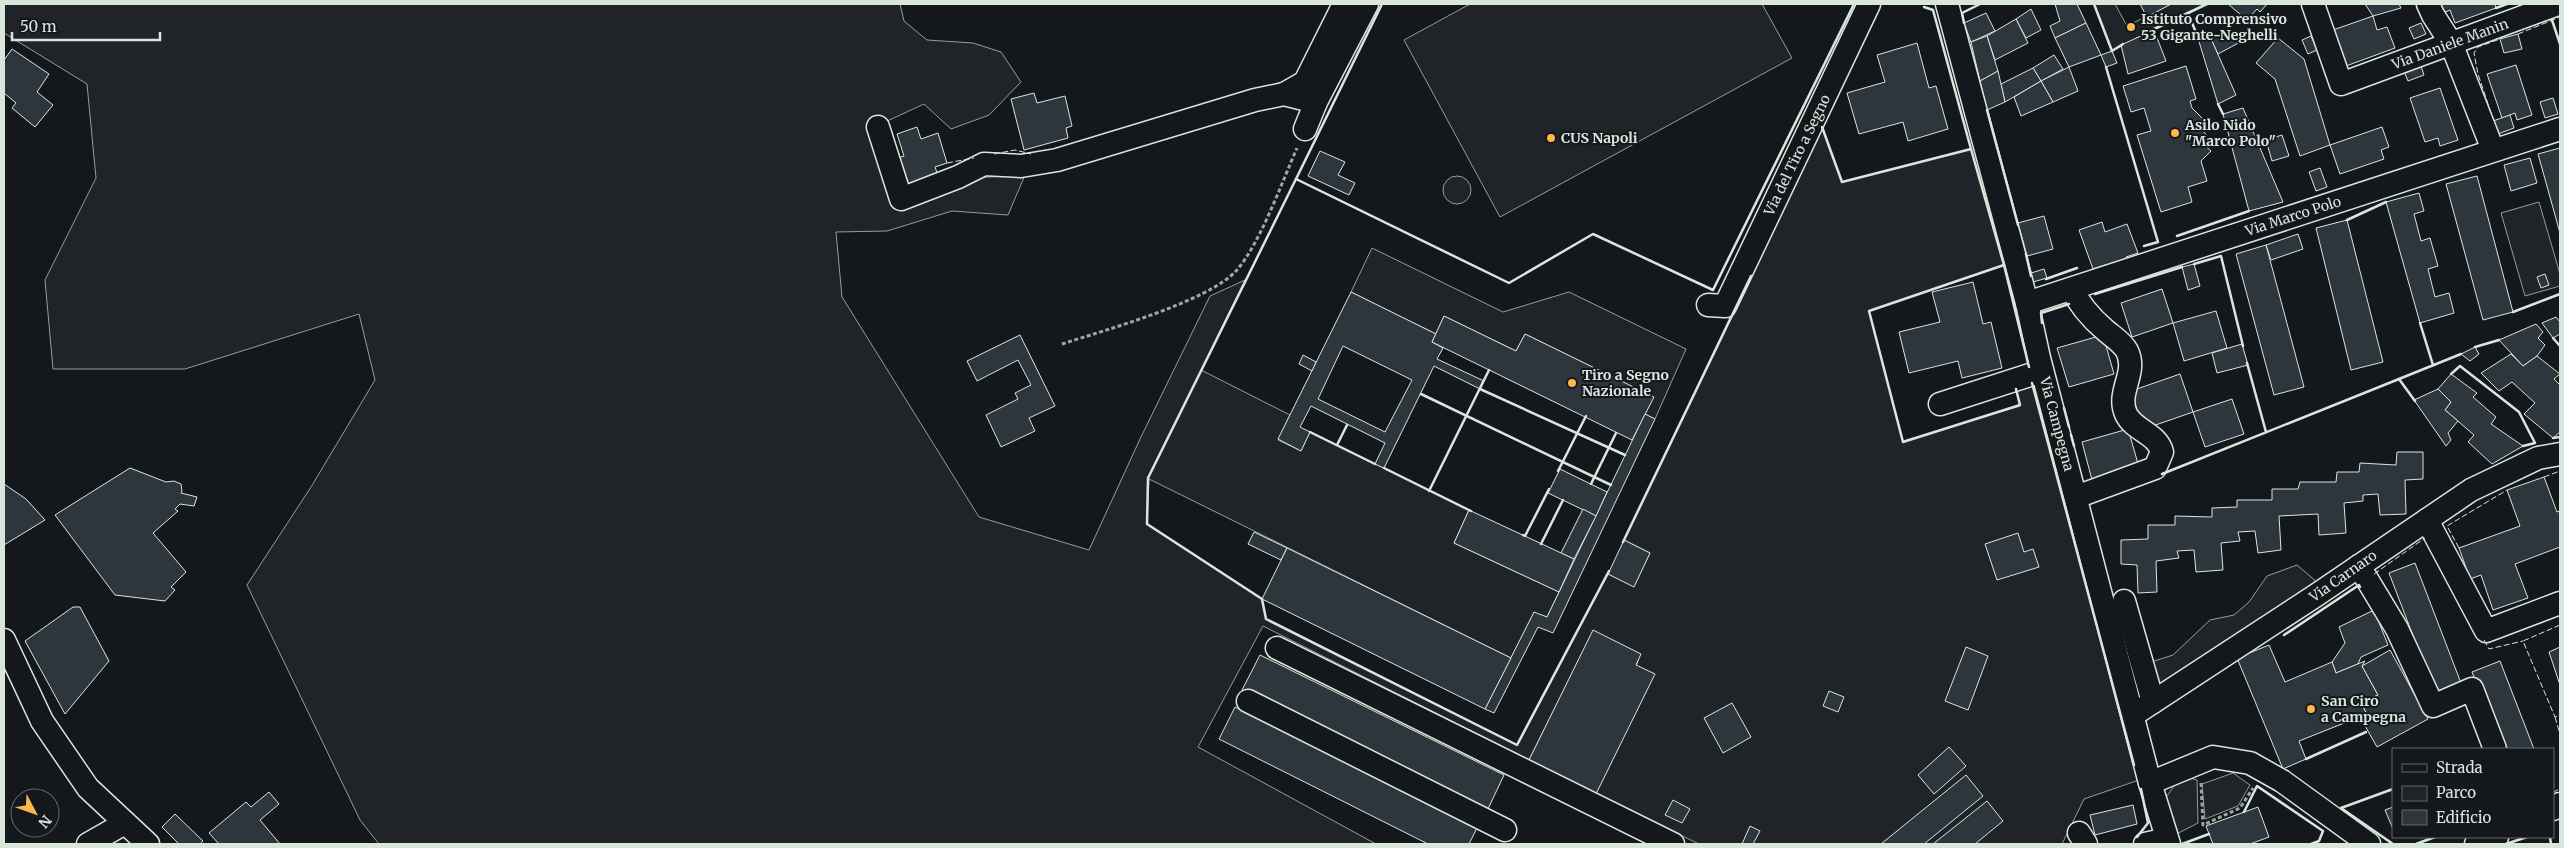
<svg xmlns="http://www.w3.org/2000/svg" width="2564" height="848" font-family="Merriweather,serif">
	<rect width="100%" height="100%" fill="#14181c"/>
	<g fill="#202428" stroke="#939e99">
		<path d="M4,4H900L904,21L927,40L973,43L1001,52L1021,82L989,115L951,129L924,104L883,123L897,204L971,178L1025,175L1008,215L952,211L887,231L836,232L842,297L979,517L1089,550L1140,439L1210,296L1245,280L1201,370L1290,415L1278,440L1301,451L1310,432L1469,510L1454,543L1559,592L1547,617L1534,613L1511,658L1149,479L1147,524L1262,599L1266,619L1517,745L1608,574L1634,586L1650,553L1624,540L1822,125L1842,182L1971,149L2004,265L1869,311L1903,441L2020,406L2016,389L2032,383L2139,780L2084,799L2062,844H1699L1596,794L1640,654L1593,631L1529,760L1263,626L1198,747L1376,844H379L360,820L247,585L311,487L375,380L359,314L185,369H53L45,280L96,178L87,84L4,33Z"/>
		<path d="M1470,4H1762L1792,58L1500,217L1404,40Z"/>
		<path d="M2094,4H2115L2127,26L2171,4H2207L2112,51Z"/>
		<circle cx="1457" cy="190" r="14"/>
		<path d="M2539,202L2560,274V286L2525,296L2501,213Z"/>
		<path d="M1372,248L1503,312L1569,292L1686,349L1655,419L1645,414L1653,397L1525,334L1516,351L1444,316L1436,334L1351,292Z"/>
		<path d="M2297,565L2325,589L2153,702L2142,665L2173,655L2210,620L2234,615L2249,602L2267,576Z"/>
		<path d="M2233,773L2250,785L2238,806L2205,819L2202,784Z"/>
		<path d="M2187,777L2197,780L2198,823L2167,839L2170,815L2166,797L2178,781Z"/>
	</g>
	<g fill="#2c363c" stroke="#d8e6dc" fill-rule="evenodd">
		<path d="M2055,4H2077L2086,23L2055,38L2050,26L2060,21Z"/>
		<path d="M2140,4H2171L2147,17Z"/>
		<path d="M2228,4H2267L2260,12L2257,9L2247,20Z"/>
		<path d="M2365,4H2399L2401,8L2373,16Z"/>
		<path d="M2440,4H2495L2496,8L2455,23L2450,10L2443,13Z"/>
		<path d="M2031,9L2041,30L2026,38L2016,19Z"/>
		<path d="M1986,13L1995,31L1971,42L1964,23Z"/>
		<path d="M2373,16L2377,30L2387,27L2395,48L2346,66L2333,30Z"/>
		<path d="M2016,19L2028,43L1995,60L1987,36Z"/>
		<path d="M2086,23L2101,55L2069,67L2055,38Z"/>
		<path d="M2421,23L2426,34L2414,39L2409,28Z"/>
		<path d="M2154,30L2166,61L2128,74L2121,45Z"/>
		<path d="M2229,30L2235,37L2241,34L2244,40L2218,54L2211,39Z"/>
		<path d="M2208,32L2236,95L2218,104L2197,35Z"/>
		<path d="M2518,34L2522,49L2504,53L2500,39Z"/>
		<path d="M1987,36L1998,71L1980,81L1971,42Z"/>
		<path d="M2311,36L2317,50L2308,54L2302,40Z"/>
		<path d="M2278,38L2304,59L2330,145L2300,156L2275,79L2256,63Z"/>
		<path d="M1917,43L1929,88L1936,86L1948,129L1908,141L1903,122L1859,134L1847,93L1885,82L1877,55Z"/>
		<path d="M12,49L49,74L37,92L53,105L35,127L12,108L16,103L4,93V60Z"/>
		<path d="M2112,51L2117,63L2106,67L2101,55Z"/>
		<path d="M2054,55L2063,69L2041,81L2033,68Z"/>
		<path d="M2420,63L2424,75L2408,81L2403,69Z"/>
		<path d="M2516,65L2532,115L2517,120L2515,113L2502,118L2487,74Z"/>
		<path d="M2186,66L2196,99L2190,101L2192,108L2203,119L2197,126L2207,135L2201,142L2211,151L2201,161L2207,181L2188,187L2192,202L2161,212L2137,135L2151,131L2144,108L2131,112L2123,86Z"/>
		<path d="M2069,67L2078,91L2053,102L2041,81Z"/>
		<path d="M2033,68L2041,81L2005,102L2001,84Z"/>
		<path d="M1998,71L2005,102L1987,110L1980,81Z"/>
		<path d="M2041,81L2053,102L2021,116L2014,97Z"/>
		<path d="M2440,88L2458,140L2440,146L2438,138L2425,142L2410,98Z"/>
		<path d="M1034,93L1037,103L1065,96L1072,126L1066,128L1068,138L1024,150L1011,99Z"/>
		<path d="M2553,98L2558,114L2545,118L2540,102Z"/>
		<path d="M2243,108L2283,202L2249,211L2223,114Z"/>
		<path d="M2510,115L2514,128L2498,134L2493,121Z"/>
		<path d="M917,127L921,139L938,133L947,163L935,167L939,178L905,189L895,159L904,156L897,134Z"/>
		<path d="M2382,127L2389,147L2381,150L2384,159L2340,174L2330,145Z"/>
		<path d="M2282,135L2289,156L2272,161L2266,140Z"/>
		<path d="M2560,148V233L2538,154Z"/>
		<path d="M1320,151L1345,162L1338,175L1355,183L1349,195L1308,176Z"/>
		<path d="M2530,158L2537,183L2511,191L2504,165Z"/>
		<path d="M2320,168L2327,187L2316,191L2309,172Z"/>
		<path d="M2477,176L2513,312L2483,320L2446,184Z"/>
		<path d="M2419,193L2424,211L2414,214L2421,241L2430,238L2438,266L2428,269L2435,297L2449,293L2454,313L2420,323L2386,202Z"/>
		<path d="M2044,216L2053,249L2027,256L2018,223Z"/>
		<path d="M2347,220L2383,362L2351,370L2316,228Z"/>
		<path d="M2102,222L2105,232L2127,224L2138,253L2126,257L2128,261L2106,268L2105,265L2093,269L2079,230Z"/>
		<path d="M2298,234L2303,249L2271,260L2266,245Z"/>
		<path d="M2266,245L2304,387L2274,395L2236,254Z"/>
		<path d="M2194,264L2200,286L2188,290L2182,267Z"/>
		<path d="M2044,269L2047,278L2033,282L2031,273Z"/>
		<path d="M2545,274L2549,285L2541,288L2537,277Z"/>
		<path d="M1973,282L1983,324L1991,322L2002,368L1962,378L1958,361L1909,373L1899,332L1940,322L1932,292Z"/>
		<path d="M2162,289L2173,323L2132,337L2121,303Z"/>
		<path d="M1351,292L1436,334L1432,342L1443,348L1437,359L1484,381L1480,389L1434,366L1384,468L1375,464L1385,443L1311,406L1300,427L1310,432L1301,451L1278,439ZM1343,346L1412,380L1385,432L1318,399Z"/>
		<path d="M2216,311L2227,348L2184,361L2173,323Z"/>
		<path d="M1444,316L1516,351L1525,334L1654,397L1632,440L1432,342Z"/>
		<path d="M2556,317L2560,322V334L2553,338L2542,323Z"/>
		<path d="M2536,324L2543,332L2538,338L2545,345L2537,356L2523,366L2499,340Z"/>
		<path d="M1020,335L1055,406L1029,418L1035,431L1001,447L986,415L1018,399L1015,393L1031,385L1018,360L977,381L967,361Z"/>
		<path d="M2103,335L2114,374L2069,387L2057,348Z"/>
		<path d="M2242,344L2248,365L2217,373L2212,353Z"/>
		<path d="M2475,347L2479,354L2470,361L2461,354Z"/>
		<path d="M2511,354L2523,366L2537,356L2560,374L2554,379L2560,385V432L2553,438L2524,414L2535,403L2512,382L2499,391L2481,373Z"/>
		<path d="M1303,355L1316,362L1312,371L1299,364Z"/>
		<path d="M2180,374L2193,412L2147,428L2129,411L2134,390Z"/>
		<path d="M2451,374L2477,393L2473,397L2496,417L2491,424L2523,446L2492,464L2468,442L2474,435L2445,410L2451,402L2438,389Z"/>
		<path d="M2438,389L2451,402L2445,410L2458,421L2448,433L2451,440L2446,446L2414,400Z"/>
		<path d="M2232,399L2244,434L2205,447L2193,412Z"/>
		<path d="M1645,414L1655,419L1553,633L1538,627L1494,713L1485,709L1534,612L1547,617Z"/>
		<path d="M2128,429L2139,467L2092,480L2082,442Z"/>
		<path d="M2397,452H2423V479L2405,480L2406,514L2380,515L2378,494L2363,495V501L2344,503L2346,533L2319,535L2318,514L2279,516L2281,550L2258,553L2255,531L2238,532L2240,541L2221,543L2223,570L2196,572L2194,550L2177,551L2179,558L2156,561L2157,592L2138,593L2137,565L2121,564V540L2148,539V525H2175V516L2212,517V508L2237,507V500H2272V489H2298L2300,482H2336L2337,472H2359L2360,463L2396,465Z"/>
		<path d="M130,468L166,482L174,481L181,484L182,491L181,493L197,497L194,506L180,504L175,509L178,511L153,533L186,572L171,587L175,590L165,601L115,595L55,515Z"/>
		<path d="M1560,469L1607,492L1596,516L1548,493Z"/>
		<path d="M2544,477L2557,512L2560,511V547L2515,564L2528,598L2493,610L2481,575L2470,579L2459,548L2520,526L2507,490Z"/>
		<path d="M4,484L26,499L45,520L4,545Z"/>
		<path d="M1583,509L1596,516L1574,559L1561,553Z"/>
		<path d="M1469,510L1574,559L1559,592L1454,543Z"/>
		<path d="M1254,532L1287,548L1281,560L1248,544Z"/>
		<path d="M2018,533L2024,552L2033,549L2039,567L1997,580L1985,544Z"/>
		<path d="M1624,540L1650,553L1634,587L1608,574Z"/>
		<path d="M1287,548L1511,658L1485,709L1262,599Z"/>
		<path d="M2415,563L2461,683L2435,693L2389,573Z"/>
		<path d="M73,607H80L109,661L65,714L25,641Z"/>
		<path d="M2374,610L2388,645L2361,657L2358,664L2336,673L2332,662L2345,643L2339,627Z"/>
		<path d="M1593,630L1641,654L1636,665L1655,674L1596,794L1529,760Z"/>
		<path d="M2269,645L2285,682L2332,662L2336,673L2365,661L2362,666L2378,695L2361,703L2367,714L2299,741L2306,759L2283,769L2237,658Z"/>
		<path d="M1966,647L1988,656L1968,710L1945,701Z"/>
		<path d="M2560,647V685L2549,652Z"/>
		<path d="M2390,650L2428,719L2377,747L2360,717L2367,714L2361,703L2378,695L2362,666Z"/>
		<path d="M1260,655L1504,775L1487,811L1242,690Z"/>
		<path d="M2500,661L2534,749H2502L2472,672Z"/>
		<path d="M1829,691L1844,697L1838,712L1823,706Z"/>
		<path d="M1732,703L1751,737L1723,753L1704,718Z"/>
		<path d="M1235,707L1477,828L1469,844H1428L1219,739Z"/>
		<path d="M1949,747L1966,766L1934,794L1918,775Z"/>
		<path d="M1966,775L1983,796L1924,844H1881Z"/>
		<path d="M269,792L279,804L260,820L280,844H219L209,833L246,802L251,807Z"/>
		<path d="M1673,800L1690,809L1682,823L1665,815Z"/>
		<path d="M1987,801L2003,821L1975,844H1933Z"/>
		<path d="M2133,805L2137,824L2095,835L2090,815Z"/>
		<path d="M2258,807L2269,837L2250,844H2213L2206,826Z"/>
		<path d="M2393,807V829L2385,810Z"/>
		<path d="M175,814L203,841L200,844H179L162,827Z"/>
		<path d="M1750,826L1760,831L1753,844H1742Z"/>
	</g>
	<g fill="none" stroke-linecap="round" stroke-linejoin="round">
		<g stroke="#d8e6dc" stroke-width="25">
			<g id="minor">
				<path d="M1947,4L2027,303L2039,358L2150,783L2169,844"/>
				<path d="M2313,4L2341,84L2558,4"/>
				<path d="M2428,4L2433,15L2451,43L2493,150"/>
				<path d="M1284,94L1305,82L1344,4"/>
				<path d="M878,127L901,199L958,177L984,164L1021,166L1057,160L1255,100L1284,94L1316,102"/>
				<path d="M1305,129L1316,102L1367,4"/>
				<path d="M2072,289C2080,306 2091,318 2105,330C2113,337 2122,342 2127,351C2138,373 2116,392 2126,414C2134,431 2157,433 2162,452L2155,468L2076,497"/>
				<path d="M2027,303L2560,129"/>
				<path d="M1708,305L1725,306L1869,4"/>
				<path d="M1940,404L2042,371"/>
				<path d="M2427,520L2486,631L2560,603"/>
				<path d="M2359,566L2397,629L2433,706L2472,689L2495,749"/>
				<path d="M2124,601L2153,702"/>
				<path d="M4,640L42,721L88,788L148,844"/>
				<path d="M1277,648L1673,844"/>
				<path d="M1248,701L1505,830"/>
				<path d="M2133,715L2315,596L2471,490L2538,458L2560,454"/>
				<path d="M2150,783L2213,757L2250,763L2282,781L2369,844"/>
				<path d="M2553,809L2560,804"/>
				<path d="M2079,833L2086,844"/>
				<path d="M88,844L125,823"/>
				<path d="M2145,844L2167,839"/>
				<path d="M2476,844L2497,837"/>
			</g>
		</g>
		<g stroke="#9da8a2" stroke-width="3" stroke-dasharray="4 2.5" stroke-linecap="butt">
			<path d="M1062,344C1105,330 1207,302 1236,271C1260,244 1282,182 1297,148"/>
			<path d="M2201,783L2203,825L2240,808L2253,788"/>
		</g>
		<use href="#minor" stroke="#14181c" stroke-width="22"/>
		<g stroke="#d8e6dc" stroke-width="1" stroke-dasharray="6 2.5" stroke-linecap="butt">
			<path d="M2518,34L2560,17"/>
			<path d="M2491,113L2478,74L2474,53L2478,47L2500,39"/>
			<path d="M994,154L1015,150L1031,154"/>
			<path d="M947,163L974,158"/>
			<path d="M2544,477L2560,471"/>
			<path d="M2459,548L2447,526L2507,490"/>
			<path d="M2374,574L2425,538"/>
			<path d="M2560,625L2523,641L2555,717L2560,715"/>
			<path d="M2484,640L2489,649L2523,641"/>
			<path d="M2555,717L2560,734"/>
			<path d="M2553,793L2560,788"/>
		</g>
		<g stroke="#d8e6dc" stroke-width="2.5">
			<path d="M1382,4L1296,179L1509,283L1593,234L1713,290L1854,4"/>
			<path d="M2094,4L2112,51L2123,44"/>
			<path d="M1924,7L1933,10L1971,149"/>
			<path d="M2496,8L2507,4"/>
			<path d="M2188,13L2207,4"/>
			<path d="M2552,20L2560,44"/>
			<path d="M1964,23L1962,13L1980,4"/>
			<path d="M2152,30L2188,13L2197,35"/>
			<path d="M2106,67L2158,242L2144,246"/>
			<path d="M2218,104L2223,114"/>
			<path d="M1987,110L2018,225"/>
			<path d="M1822,127L1842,182L1971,149L2004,265L1869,311L1903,442L2020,405L2016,389"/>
			<path d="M1296,179L1148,478L1147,524L1262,599L1266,619L1517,745L1609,571"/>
			<path d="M2347,220L2386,202"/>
			<path d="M2177,236L2249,211"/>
			<path d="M2026,254L2031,276"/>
			<path d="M2194,264L2221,256L2243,346"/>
			<path d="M2004,265L2029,367"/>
			<path d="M2046,279L2077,268"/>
			<path d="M2095,294L2182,267"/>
			<path d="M2513,312L2560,294"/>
			<path d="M2042,323L2041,313L2069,304"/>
			<path d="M2420,323L2433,365"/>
			<path d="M2553,338L2560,346"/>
			<path d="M2475,347L2499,340"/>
			<path d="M2247,363L2266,432"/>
			<path d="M2451,374L2460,366L2519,412L2535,443L2523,446"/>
			<path d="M2399,379L2461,354"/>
			<path d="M2032,383L2134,765"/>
			<path d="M1480,389L1625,455"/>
			<path d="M1421,394L1611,485"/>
			<path d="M2064,408L2069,427"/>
			<path d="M1310,432L1375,464"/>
			<path d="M2071,435L2074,446"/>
			<path d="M2553,438L2560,437"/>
			<path d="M1337,445L1347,425"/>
			<path d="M1384,468L1471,511"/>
			<path d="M1558,471L1586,416"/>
			<path d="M2162,474L2399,379L2415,401"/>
			<path d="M1591,484L1616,433"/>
			<path d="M1429,491L1489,370"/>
			<path d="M1523,535L1525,536L1549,489"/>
			<path d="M1623,542L1751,276"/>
			<path d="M1541,544L1563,500"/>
			<path d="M2284,635L2359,585L2360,587"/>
			<path d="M2306,759L2366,732"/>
			<path d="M2341,808L2393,844"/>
			<path d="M2341,808L2393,789"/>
			<path d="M2244,812L2257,786L2323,831L2319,841L2311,844"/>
			<path d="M2137,837L2148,823L2141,789"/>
			<path d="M2550,837L2551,844"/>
			<path d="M2182,844L2209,834"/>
			<path d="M2416,844L2435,837"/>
			<path d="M2506,844L2527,837"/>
		</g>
	</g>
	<g fill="#ffb74d" stroke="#14181c" stroke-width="2">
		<circle cx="2131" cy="27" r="5"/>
		<circle cx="2175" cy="133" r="5"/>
		<circle cx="1551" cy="138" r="5"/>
		<circle cx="1572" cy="383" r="5"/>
		<circle cx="2311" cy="709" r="5"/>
	</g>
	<g text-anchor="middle" stroke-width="4" stroke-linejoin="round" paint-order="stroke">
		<g font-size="14" font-weight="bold" fill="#d8e6dc" stroke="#14181c" text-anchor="start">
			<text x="2141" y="24">Istituto Comprensivo<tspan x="2141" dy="16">53 Gigante-Neghelli</tspan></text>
			<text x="2185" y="130">Asilo Nido<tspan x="2185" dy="16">"Marco Polo"</tspan></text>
			<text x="1561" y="143">CUS Napoli</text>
			<text x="1582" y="380">Tiro a Segno<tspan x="1582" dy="16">Nazionale</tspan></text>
			<text x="2321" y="706">San Ciro<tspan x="2321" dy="16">a Campegna</tspan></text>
		</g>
		<g font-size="14" fill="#d8e6dc" stroke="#14181c">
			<text transform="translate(2450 44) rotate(-20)" y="5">Via Daniele Manin</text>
			<text transform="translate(1797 155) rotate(-64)" y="5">Via del Tiro a Segno</text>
			<text transform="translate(2293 216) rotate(-18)" y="5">Via Marco Polo</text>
			<text transform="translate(2057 424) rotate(75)" y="5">Via Campegna</text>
			<text transform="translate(2343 576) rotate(-35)" y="5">Via Carnaro</text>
		</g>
	</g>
	<rect width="2564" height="848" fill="none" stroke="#d8e6dc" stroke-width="10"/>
	<rect x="2392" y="748" width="162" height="90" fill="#14181c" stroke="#626a69"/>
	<rect x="2402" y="764" width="25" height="8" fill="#14181c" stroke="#626a69"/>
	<text x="2436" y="773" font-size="15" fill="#d8e6dc">Strada</text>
	<rect x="2402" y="786" width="25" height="15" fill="#202428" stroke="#626a69"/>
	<text x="2436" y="798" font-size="15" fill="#d8e6dc">Parco</text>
	<rect x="2402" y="810" width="25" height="15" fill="#2c363c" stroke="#626a69"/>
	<text x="2436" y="823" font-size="15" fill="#d8e6dc">Edificio</text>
	<g transform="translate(35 813) rotate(131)"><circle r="24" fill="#14181c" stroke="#626a69"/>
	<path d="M0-4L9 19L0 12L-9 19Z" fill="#ffb74d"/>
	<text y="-8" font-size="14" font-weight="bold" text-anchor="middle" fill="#d8e6dc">N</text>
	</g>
	<path d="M12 32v8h148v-8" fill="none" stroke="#d8e6dc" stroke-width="2.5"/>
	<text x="20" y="32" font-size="15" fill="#d8e6dc" stroke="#14181c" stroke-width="4" paint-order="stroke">50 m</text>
</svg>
